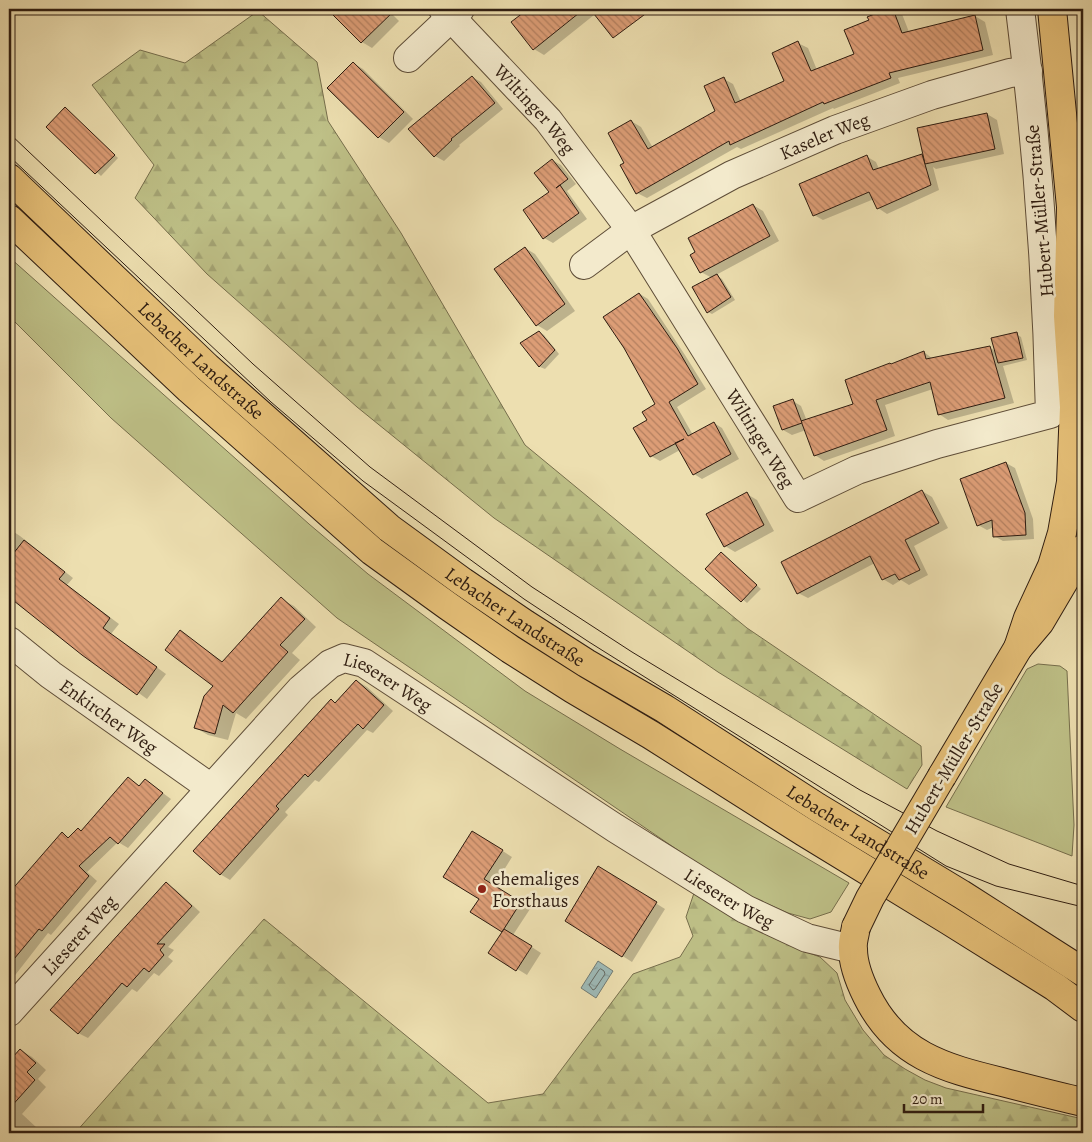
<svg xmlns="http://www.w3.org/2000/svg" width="1092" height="1142" font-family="Alegreya,serif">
	<defs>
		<pattern id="forest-firs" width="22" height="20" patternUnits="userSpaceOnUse" patternTransform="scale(1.25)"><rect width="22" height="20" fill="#bec087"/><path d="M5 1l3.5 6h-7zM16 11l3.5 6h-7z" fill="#a4a474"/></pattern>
		<pattern id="water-ripples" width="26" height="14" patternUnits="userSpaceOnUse" patternTransform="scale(1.25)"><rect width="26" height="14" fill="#9ebab7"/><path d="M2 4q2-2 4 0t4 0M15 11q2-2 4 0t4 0" fill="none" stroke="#889f9c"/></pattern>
		<pattern id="building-back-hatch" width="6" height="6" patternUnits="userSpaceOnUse" patternTransform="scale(1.25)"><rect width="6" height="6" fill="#dc9d76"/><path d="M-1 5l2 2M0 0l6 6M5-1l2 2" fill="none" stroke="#b37f5f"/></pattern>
	</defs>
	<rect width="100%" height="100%" fill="#eddfb0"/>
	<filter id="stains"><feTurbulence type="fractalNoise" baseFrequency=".004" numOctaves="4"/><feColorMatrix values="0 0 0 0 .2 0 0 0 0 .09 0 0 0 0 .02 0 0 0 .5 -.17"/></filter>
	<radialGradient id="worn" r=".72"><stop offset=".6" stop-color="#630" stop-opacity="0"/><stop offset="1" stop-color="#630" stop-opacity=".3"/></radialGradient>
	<g fill="#bec087" stroke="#766e4c">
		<path d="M9,257L309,524L368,574L525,691L620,749L849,883L831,912L810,919L788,913L752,897L707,870L337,618L111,418L9,316Z"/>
		<path d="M1038,664L1060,666L1067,671L1074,825L1072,856L946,807L1027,669Z"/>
	</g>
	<g fill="url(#forest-firs)" stroke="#766e4c">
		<path d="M258,11L317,62L328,121L401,233L525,445L747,628L921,746L922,765L907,789L718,672L494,518L357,407L207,274L135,198L154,165L92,85L140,50L185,63Z"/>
		<path d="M694,893L799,949L820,957L837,973L845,1000L863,1030L884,1055L905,1069L925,1080L946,1088L1083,1119V1133H75L264,919L488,1103L543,1094L633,974L680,957L693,936L686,917Z"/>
	</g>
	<path fill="url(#water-ripples)" stroke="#717b74" d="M598,961L613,971L596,998L581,988Z"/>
	<g fill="#0003">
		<path d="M329,9H387L399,21L372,48L362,42Z"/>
		<path d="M530,9H597L599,11L544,55L534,49L513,23Z"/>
		<path d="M891,9L902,14L909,32L975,16L985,22L993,55L898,78L900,83L834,109L833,108L741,149L737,147L647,198L637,193L626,163L631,121L641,127L653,148L717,112L724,79L733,84L741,102L785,81L798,43L808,48L817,70L856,55L870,21L869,17Z"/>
		<path d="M353,63L363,69L413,119L389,143L379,137L329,88Z"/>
		<path d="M472,77L481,82L503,109L459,145L460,146L444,161L435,156Z"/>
		<path d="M65,109L118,158L101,176L48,127Z"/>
		<path d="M987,114L997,120L1004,154L936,169L933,167L939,190L887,214L878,208L874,199L823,220L814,215L866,156L876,162L879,169L922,155L925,156Z"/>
		<path d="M552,160L561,165L576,184L567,191L587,219L553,243L544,238L551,193Z"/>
		<path d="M753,205L763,211L779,241L716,275L722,279L735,300L712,314L708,312L712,278L701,272Z"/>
		<path d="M525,248L535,254L575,311L547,331L537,325Z"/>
		<path d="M640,294L648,299L685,355L706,389L677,407L693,435L714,423L722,428L739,459L702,479L694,474L680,450L660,461L651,456L648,421L657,404Z"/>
		<path d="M539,332L544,335L559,354L545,369L540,367L522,344Z"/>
		<path d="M1016,334L1021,337L1027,360L1003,366L1014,403L948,420L939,414L933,389L885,405L895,436L824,461L815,455L806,430L792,435L783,430L793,401L801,406L807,421L855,405L892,365L924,352L933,359L989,347L995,351Z"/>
		<path d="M1006,463L1015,468L1033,519L1034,539L1003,541L994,536V527L987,530L978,525Z"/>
		<path d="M922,491L932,497L948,528L914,546L928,575L909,585L901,580L893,585L883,579L875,563L808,598L798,593Z"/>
		<path d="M747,494L757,500L774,531L735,552L725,546Z"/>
		<path d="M11,530L20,536L73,578L67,585L119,624L111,634L166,674L147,699L52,630L9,596V533Z"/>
		<path d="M721,553L761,589L747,603L707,569Z"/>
		<path d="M281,599L294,606L316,627L292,653L300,660L246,719L236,713L228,740L208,735L196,728L215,686L180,632L223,662Z"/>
		<path d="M357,681L367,687L393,711L373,733L367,730L319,782L315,780L285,812L288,815L230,880L220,874L331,701L336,704Z"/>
		<path d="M9,693L13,697L9,702Z"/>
		<path d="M129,779L140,786L145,780L171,799L128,848L118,842L87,872L97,881L51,935L48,933L9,983V895L63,834L70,838L82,832Z"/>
		<path d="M483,838L512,857L494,886L530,909L513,935L541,953L527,975L490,952L503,932L472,912L481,899Z"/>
		<path d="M608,873L665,909L632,962L566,920Z"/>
		<path d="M166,884L175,889L200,912L168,947L174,950L168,957L173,961L159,976L154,973L137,992L132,989L88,1038L78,1033Z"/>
		<path d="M21,1050L32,1057L46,1070L38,1079L46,1087L22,1114L37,1128L32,1133H9V1057L12,1059Z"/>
	</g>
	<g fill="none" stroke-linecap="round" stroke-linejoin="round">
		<path stroke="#666b64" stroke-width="1" d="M601,969L604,971L605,974L595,989L593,990L589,985L599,970Z"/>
	</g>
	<g fill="url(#building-back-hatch)" stroke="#2e1c10">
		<path d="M327,9H396L361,43Z"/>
		<path d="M528,9H584L533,50L511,22Z"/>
		<path d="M590,9H652L613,38Z"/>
		<path d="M887,9H893L902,33L975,15L983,50L889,73L891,78L824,104L823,102L730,145L729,141L636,194L620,165L624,163L608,133L631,120L648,149L715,111L704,86L724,77L735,103L784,81L772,53L798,41L811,71L854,54L844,30L869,20L867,17Z"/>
		<path d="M353,62L404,112L378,138L327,88Z"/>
		<path d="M472,76L495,103L451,139L452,140L434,157L408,129Z"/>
		<path d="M65,107L115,155L95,174L46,127Z"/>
		<path d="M987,113L995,149L925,164L917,128Z"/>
		<path d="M922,154L931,185L877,209L869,192L813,216L799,184L867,155L873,170Z"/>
		<path d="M552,159L568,179L556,188L560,185L579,213L543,239L523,210L549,192L534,173Z"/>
		<path d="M753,204L770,236L700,273L690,255L695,252L688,238Z"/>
		<path d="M525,247L565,304L536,326L494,269Z"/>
		<path d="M717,274L731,297L707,313L692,287Z"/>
		<path d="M639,293L677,348L698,384L669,402L688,436L714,422L731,454L693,475L675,443L684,439L650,457L633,428L647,420L642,412L655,404L624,348L603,317Z"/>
		<path d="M539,331L555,350L539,367L520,343Z"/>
		<path d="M1017,332L1023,358L998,363L991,338Z"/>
		<path d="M990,346L1005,398L938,415L930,382L876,400L887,430L814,456L801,421L853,404L845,380L890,363L891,364L924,351L926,359Z"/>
		<path d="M793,399L802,423L782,430L773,406Z"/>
		<path d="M1006,462L1025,513L1026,535L993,537L992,520L977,526L960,479Z"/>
		<path d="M922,490L939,523L905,540L920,570L899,580L895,574L882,580L870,556L797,594L781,562Z"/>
		<path d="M747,492L764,525L724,547L706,514Z"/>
		<path d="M24,540L65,572L59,579L110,618L103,628L157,667L137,695L82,655L9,597V559Z"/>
		<path d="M721,552L757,585L741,602L705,569Z"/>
		<path d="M281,597L305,619L280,645L288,652L233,713L223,705L215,734L194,728L204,696L213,686L165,650L180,630L222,662Z"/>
		<path d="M356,680L384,705L363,729L358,724L308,777L305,774L276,806L279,809L220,875L193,851L331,699L335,703Z"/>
		<path d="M128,777L139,786L145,779L163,793L118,844L110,837L79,866L89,876L42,931L39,929L9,965V893L62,832L68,838L78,828L81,831Z"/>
		<path d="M472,831L503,850L484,879L521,902L502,932L470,912L479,899L443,877Z"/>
		<path d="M598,866L657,902L622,957L565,921Z"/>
		<path d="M166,882L192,906L157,944H165L160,950L164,955L149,972L144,968L127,987L122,983L78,1034L50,1010Z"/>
		<path d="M504,929L532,946L516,971L488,953Z"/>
		<path d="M20,1049L36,1063L27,1072L35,1080L9,1109V1056L12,1058Z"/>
	</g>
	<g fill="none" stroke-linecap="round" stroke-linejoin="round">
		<g stroke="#5e4d38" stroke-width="30">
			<g id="minor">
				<path id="s1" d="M443,9L548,120L631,230L798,498L857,470L937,444L1050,414C1047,278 1037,143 1020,9"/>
				<path d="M408,58L460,9"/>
				<path id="s2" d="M584,265L631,230L732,175L835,130L932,95L1010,73L1028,71"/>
				<path id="s3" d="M9,641L51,675L211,788"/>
				<path id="s4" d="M9,1012L301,689L330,664L344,658L364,663L615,828L745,909L807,938L852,949"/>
			</g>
		</g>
		<g stroke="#2e1c10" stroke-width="30">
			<g id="major">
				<path d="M1052,9L1071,207L1074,225"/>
				<path d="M1018,648L1028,618L1052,566L1062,533L1071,482L1074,407L1068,316L1071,207"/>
				<path d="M942,776L1018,648L1040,622L1083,549"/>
				<path d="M856,927C855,934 852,942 853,949C853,965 860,982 867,996C896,1055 944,1068 1002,1082C1029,1089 1056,1096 1083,1102"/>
			</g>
		</g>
		<g stroke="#2e1c10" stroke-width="30">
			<g id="highway">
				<path id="s5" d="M9,178L207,367L389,528L463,582L525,624L586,663L665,709L817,807L961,894L1083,972"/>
				<path d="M9,219L189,389L372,551L448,606L510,649L573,689L651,735L804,832L948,920L1055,987L1083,1008"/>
			</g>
		</g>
		<use href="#minor" stroke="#f3eacc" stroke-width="28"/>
		<use href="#major" stroke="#e6c078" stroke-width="28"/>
		<use href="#highway" stroke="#e6c078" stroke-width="28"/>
		<g stroke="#2e1c10" stroke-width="1">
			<path d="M9,133L253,364L370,467L532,587L632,652L860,790L937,831L1009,864L1083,886"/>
			<path d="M9,156L271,402L363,481L524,599L589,642L946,866L996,886L1083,907"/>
		</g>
		<g stroke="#2e1c10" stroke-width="30" stroke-linecap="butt">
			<path id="major-bridge" d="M856,927L870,898L942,776"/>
		</g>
		<use href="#major-bridge" stroke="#e6c078" stroke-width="28"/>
	</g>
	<circle fill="#8f2418" stroke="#f3eacc" stroke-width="2" cx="482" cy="889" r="5"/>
	<g text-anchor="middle" stroke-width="5" stroke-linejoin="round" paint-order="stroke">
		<g font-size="19" fill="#2e1c10" stroke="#f3eacc">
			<text dy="7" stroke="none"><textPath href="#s1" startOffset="136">Wiltinger Weg</textPath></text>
			<text dy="7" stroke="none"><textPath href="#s2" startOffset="274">Kaseler Weg</textPath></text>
			<text transform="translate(1039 211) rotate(-95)" y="7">Hubert-Müller-Straße</text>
			<text dy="7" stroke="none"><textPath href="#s5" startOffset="265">Lebacher Landstraße</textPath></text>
			<text dy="7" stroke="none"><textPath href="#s1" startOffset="536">Wiltinger Weg</textPath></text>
			<text dy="7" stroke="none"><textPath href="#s5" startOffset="671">Lebacher Landstraße</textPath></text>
			<text dy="7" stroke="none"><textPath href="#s4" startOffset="539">Lieserer Weg</textPath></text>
			<text dy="7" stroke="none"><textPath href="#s3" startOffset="125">Enkircher Weg</textPath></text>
			<text transform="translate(953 758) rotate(-59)" y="7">Hubert-Müller-Straße</text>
			<text dy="7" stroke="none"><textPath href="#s5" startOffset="1076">Lebacher Landstraße</textPath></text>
			<text dy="7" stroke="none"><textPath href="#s4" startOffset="944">Lieserer Weg</textPath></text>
			<text dy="7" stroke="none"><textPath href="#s4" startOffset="104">Lieserer Weg</textPath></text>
		</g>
		<g font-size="19" fill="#2e1c10" stroke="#f3eacc" text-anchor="start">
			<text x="492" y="885">ehemaliges<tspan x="492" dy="22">Forsthaus</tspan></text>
		</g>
	</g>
	<rect width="1092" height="1142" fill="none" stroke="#eddfb0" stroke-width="30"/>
	<rect x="10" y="10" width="1072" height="1122" fill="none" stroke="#2e1c10" stroke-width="2.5"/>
	<rect x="15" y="15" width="1062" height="1112" fill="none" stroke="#2e1c10"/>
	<path d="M904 1104v8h79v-8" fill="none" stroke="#2e1c10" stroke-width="2.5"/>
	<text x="912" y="1104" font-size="15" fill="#2e1c10" stroke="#f3eacc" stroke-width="4" paint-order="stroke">20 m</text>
	<rect width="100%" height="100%" filter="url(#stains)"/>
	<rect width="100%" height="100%" fill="url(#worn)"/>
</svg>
